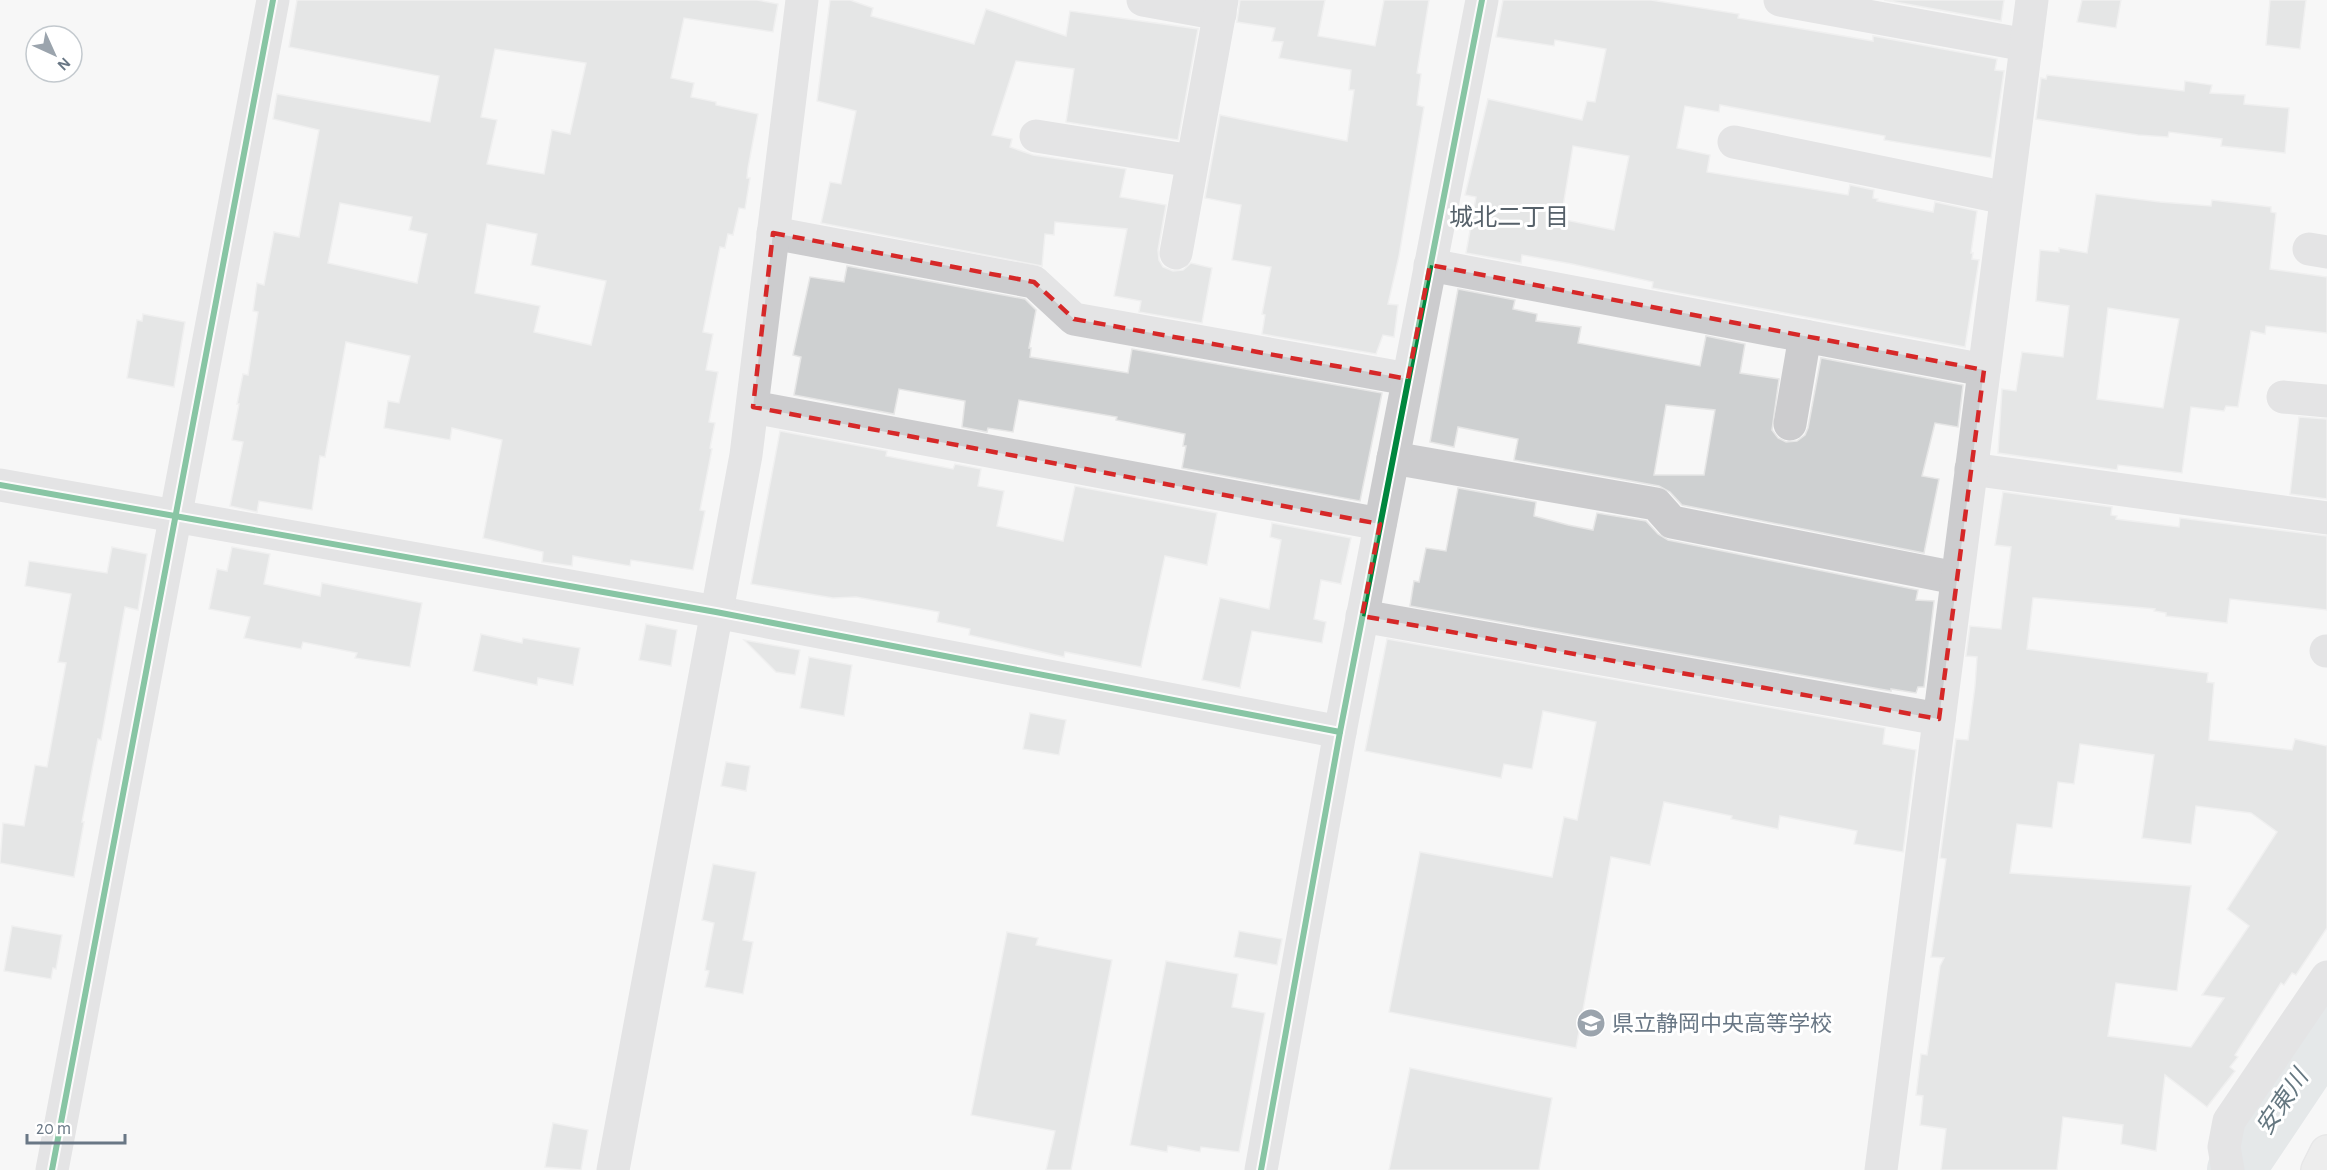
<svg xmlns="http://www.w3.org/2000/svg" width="2327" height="1170" font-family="'Alegreya Sans','Noto Sans JP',sans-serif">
	<rect width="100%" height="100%" fill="#f7f7f7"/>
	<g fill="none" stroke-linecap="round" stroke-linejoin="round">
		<path stroke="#ced4d8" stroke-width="58" d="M2236,1170L2327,1034"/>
	</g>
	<g fill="#ced0d1" stroke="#e6e6e6" stroke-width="1.5" fill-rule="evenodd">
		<path d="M297,0H757L778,4L773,32L684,18L671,78L694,83L691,97L716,102V105L758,114L748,168L747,178H750L745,209L739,208L733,235L728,234L725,248L720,247L703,332L713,334L706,370L718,372L709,422L715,423L710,448L712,449L700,510L705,511L693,570L631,560L630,566L573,556L572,566L542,562L543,552L483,538L502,440L452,428L450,440L384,428L388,401L399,403L410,356L346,342L325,457L320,456L312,510L259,501L257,512L230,506L243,442L232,440L239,404H237L243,374L248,375L258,312L253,311L257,283L264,285L274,232L299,237L319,130L273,119L277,94L430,122L439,76L289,47ZM495,49L586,63L570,134L552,130L544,174L487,164L497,120L481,117ZM340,203L412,217L409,230L427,234L417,283L328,263ZM487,224L537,234L531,265L606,281L591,345L534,332L540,306L475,293Z"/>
		<path d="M830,0H850L873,8L871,16L974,44L986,9L1066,36L1070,11L1198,29L1178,140L1066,122L1074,69L1016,61L992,135L1012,139L1010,147L1033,155L1126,169L1120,197L1166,205L1158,250L1159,260L1163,267L1173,271L1183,270L1191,263L1212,268L1202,323L1139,312L1141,301L1114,296L1127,229L1055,222L1054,235L1045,234L1042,266L821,223L830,182L841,184L856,111L817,101Z"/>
		<path d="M1240,0H1325L1318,36L1375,46L1384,0H1429L1417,73L1421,74L1417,105L1424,107L1399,256L1388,304L1398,305L1394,337L1383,335L1376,354L1262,334L1265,315L1262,314L1271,267L1232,260L1241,205L1205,198L1220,115L1347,141L1354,90H1349L1351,70L1279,58L1283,42L1272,41L1275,28L1237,22Z"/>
		<path d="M1503,0H1651L1739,14L1738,18L1873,41V36L1997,59L1995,70L2004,71L1991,158L1884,140L1885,136L1720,105L1719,112L1685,106L1677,148L1710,155L1707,172L1848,195L1850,185L1874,190L1873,198L1878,199L1877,201L1933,212L1935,202L1977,211L1971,253H1973L1972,259L1979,260L1965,347L1652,288L1653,282L1572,264L1522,255L1521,263L1466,253L1476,197L1465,195L1488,99L1582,120L1587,101L1595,102L1606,49L1555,40L1554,46L1496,37ZM1573,146L1629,156L1614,230L1561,219Z"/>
		<path d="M1884,0H2004L2001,21Z"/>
		<path d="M2082,0H2121L2116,28L2077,22Z"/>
		<path d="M2270,0H2306L2300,49L2266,45Z"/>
		<path d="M2047,75L2184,91L2185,81L2212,85L2210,93L2245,95L2244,104L2289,108L2285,153L2221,146L2222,139L2169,132L2168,137L2138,135L2036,119L2041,78L2046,79Z"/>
		<path d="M2096,194L2160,202L2211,206L2212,200L2271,207V212L2276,213L2270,269L2327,277V333L2266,326L2265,334L2251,331L2238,407L2226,406L2224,411L2191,407L2182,473L2118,465L2117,470L1998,453L2002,389L2016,391L2022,352L2063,357L2069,306L2036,301L2040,250L2059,252V248L2087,253ZM2108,308L2179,319L2163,408L2097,399Z"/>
		<path d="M847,266L1025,299L1036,310L1029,348H1031L1030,357L1128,373L1132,349L1382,393L1360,501L1182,468L1186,446H1183L1185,434L1116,420L1117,417L1019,400L1013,432L988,428L987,432L962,427L965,401L899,389L894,414L794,395L801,357L793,355L810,277L844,282Z"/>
		<path d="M1458,289L1515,300L1513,309L1537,314L1536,321L1581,327L1578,343L1700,366L1706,336L1745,344L1740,373L1779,379L1772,430L1778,438L1786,442L1797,441L1805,435L1808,428L1821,358L1963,385L1958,427L1935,423L1922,476L1939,479L1924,553L1682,505L1670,492L1659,486L1514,460L1518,439L1458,427L1454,447L1430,442ZM1666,405L1715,410L1704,475H1654Z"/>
		<path d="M143,314L185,322L174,387L127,378L137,320L142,321Z"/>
		<path d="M2299,417L2327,419V499L2290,494Z"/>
		<path d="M780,431L887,451L886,456L953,469L955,464L981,469L978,486L1004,491L997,526L1063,541L1075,486L1217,513L1207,565L1165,556L1141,667L1065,652L1064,657L969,635L970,629L937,622L939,612L856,597L833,598L751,584Z"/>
		<path d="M1458,488L1536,502L1534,516L1568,525L1593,530L1597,513L1646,521L1658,534L1668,540L1918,590L1916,600L1934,601L1924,687H1918L1916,693L1891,689V691L1410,606L1414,581L1419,582L1426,548L1446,551Z"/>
		<path d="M2003,492L2112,507L2111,515L2117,516L2116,519L2179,527L2180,518L2327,536V610L2230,599L2227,623L2166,616V613L2154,611L2155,609L2036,598H2033L2027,649L2208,673L2207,682L2214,683L2209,740L2292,750L2295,739L2327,746V928L2296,975L2292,973L2284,985L2281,983L2235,1055L2238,1057L2230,1067L2235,1071L2207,1107L2165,1075L2156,1151L2121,1144L2123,1125L2063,1117L2057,1170H1941L1946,1129L1920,1125L1923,1096L1916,1095L1921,1054L1927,1055L1940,966L1944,958L1931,957L1946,859L1940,858L1956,739L1968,740L1975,686L1977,657L1966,656L1970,626L2001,629L2011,547L1995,545ZM2080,744L2154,755L2142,838L2191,844L2196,806L2251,813L2277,832L2227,909L2249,926L2202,995L2224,998L2191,1047L2108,1036L2116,983L2177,991L2191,886L2010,873L2017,824L2052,828L2058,782L2074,784Z"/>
		<path d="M1272,523L1351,538L1341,584L1321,580L1314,619L1326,622L1322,643L1252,631L1240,688L1202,680L1220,598L1269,609L1281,540L1270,537Z"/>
		<path d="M112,547L147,554L138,610L125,607L101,740L98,739L82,822H84L74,877L0,863L3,823L24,826L35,765L47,767L66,663L58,662L71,594L25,586L29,561L107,573Z"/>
		<path d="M232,547L270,554L264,584L320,596L322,583L422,603L410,667L355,658L357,653L303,642L301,649L244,638L250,617L209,609L217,569L227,571Z"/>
		<path d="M646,624L677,630L671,666L639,660Z"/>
		<path d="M481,634L522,643L523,638L580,648L573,685L538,678L537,685L473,671Z"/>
		<path d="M1387,639L1885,728L1883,744L1916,750L1903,852L1854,844L1857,831L1780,816L1778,829L1731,819L1732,816L1664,802L1650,865L1611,857L1576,1048L1389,1012L1420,852L1552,877L1564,817L1577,820L1596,722L1543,711L1532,769L1504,764L1501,778L1365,751Z"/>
		<path d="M744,640L800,650L795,675L776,672Z"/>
		<path d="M809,657L852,665L844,716L800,708Z"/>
		<path d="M1030,713L1066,720L1059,755L1023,749Z"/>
		<path d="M726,762L750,766L746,791L721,786Z"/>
		<path d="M713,864L756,872L743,940L753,942L743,994L705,987L709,971L705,970L714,923L702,920Z"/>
		<path d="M12,926L62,935L56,969L53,968L51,979L4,971Z"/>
		<path d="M1239,931L1282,939L1277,965L1234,957Z"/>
		<path d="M1007,932L1038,938L1036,945L1112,960L1071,1170H1046L1055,1131L971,1115Z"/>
		<path d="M1166,961L1238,974L1232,1007L1265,1013L1239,1152L1201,1147L1200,1152L1168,1146L1167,1152L1130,1145Z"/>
		<path d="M1410,1068L1552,1098L1539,1170H1389Z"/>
		<path d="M553,1123L588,1130L581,1170L545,1167Z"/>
	</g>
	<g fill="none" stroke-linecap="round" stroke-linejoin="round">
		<g stroke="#d3d3d4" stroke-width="36">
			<path id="highway" d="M2318,1170L2327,1152"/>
		</g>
		<g stroke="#ccccce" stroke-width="33">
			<path d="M1143,0L1220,14"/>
			<path d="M1780,0L2026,45"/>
			<path d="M1036,136L1192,161"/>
			<path d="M1734,142L2006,198"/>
			<path d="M773,233L1034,282L1074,319L1408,379"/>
			<path d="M2309,249L2327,252"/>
			<path d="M1176,253L1222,0"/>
			<path d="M1430,265L1984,370"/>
			<path d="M2283,397L2327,401"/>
			<path d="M753,407L1380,524"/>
			<path d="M1790,424L1805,336"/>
			<path d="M1393,458L1656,504L1672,522L1956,578"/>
			<path d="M1971,469L2327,518"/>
			<path d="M0,485L716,612L1340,732"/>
			<path d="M1362,616L1939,719"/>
			<path d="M2326,651H2327"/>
			<path d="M52,1170L273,0"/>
			<path d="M613,1170L746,455L802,0"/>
			<path d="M1261,1170L1340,732L1482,0"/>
			<path d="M1881,1170L2032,0"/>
			<path d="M2228,1170L2224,1147L2229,1121L2327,977"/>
		</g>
		<use href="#highway" stroke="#e0e0e1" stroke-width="33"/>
		<g stroke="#fff" stroke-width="10">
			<g id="cycleway">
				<path d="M0,485L716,612L1340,732"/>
				<path d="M52,1170L273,0"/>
				<path d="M1261,1170L1340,732L1482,0"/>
			</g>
		</g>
		<use href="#cycleway" stroke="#00873e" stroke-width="6"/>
	</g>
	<path d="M0 0H2327V1170H0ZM773,233L1034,282L1074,319L1408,379L1430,265L1984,370L1939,719L1362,616L1380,524L753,407Z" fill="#f7f7f7" fill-opacity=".55" fill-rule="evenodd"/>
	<path fill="none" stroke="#d62828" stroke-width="4.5" stroke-dasharray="12 8" stroke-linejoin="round" d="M773,233L1034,282L1074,319L1408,379L1430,265L1984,370L1939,719L1362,616L1380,524L753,407Z"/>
	<defs>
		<g id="school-disc" transform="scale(1.5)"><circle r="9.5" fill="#9ba4ad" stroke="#fff"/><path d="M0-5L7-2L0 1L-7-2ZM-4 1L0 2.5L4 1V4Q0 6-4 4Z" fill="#fff"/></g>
	</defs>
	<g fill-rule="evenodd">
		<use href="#school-disc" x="1591" y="1023"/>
	</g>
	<g text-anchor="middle" stroke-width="6" stroke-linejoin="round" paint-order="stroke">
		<g font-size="22" fill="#697785" stroke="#fff" text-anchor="start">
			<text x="1612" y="1031">県立静岡中央高等学校</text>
		</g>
		<g font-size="24" fill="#56616a" stroke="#fff">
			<text x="1509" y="225">城北二丁目</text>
		</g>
		<g font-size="24" font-style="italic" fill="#657780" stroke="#fff">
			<text transform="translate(2282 1102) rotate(-56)" y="8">安東川</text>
		</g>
	</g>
	<g transform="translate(54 54) rotate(135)"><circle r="28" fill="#ffffff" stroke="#c3c9ce" stroke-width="1.5"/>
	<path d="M0-4.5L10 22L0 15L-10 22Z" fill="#9ba4ad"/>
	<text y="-9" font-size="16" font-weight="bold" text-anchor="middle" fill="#697785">N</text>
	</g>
	<path d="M27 1134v9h98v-9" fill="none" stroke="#697785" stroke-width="3"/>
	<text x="36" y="1134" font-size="18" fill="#697785" stroke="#ffffff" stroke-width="4.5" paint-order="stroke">20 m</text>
</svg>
